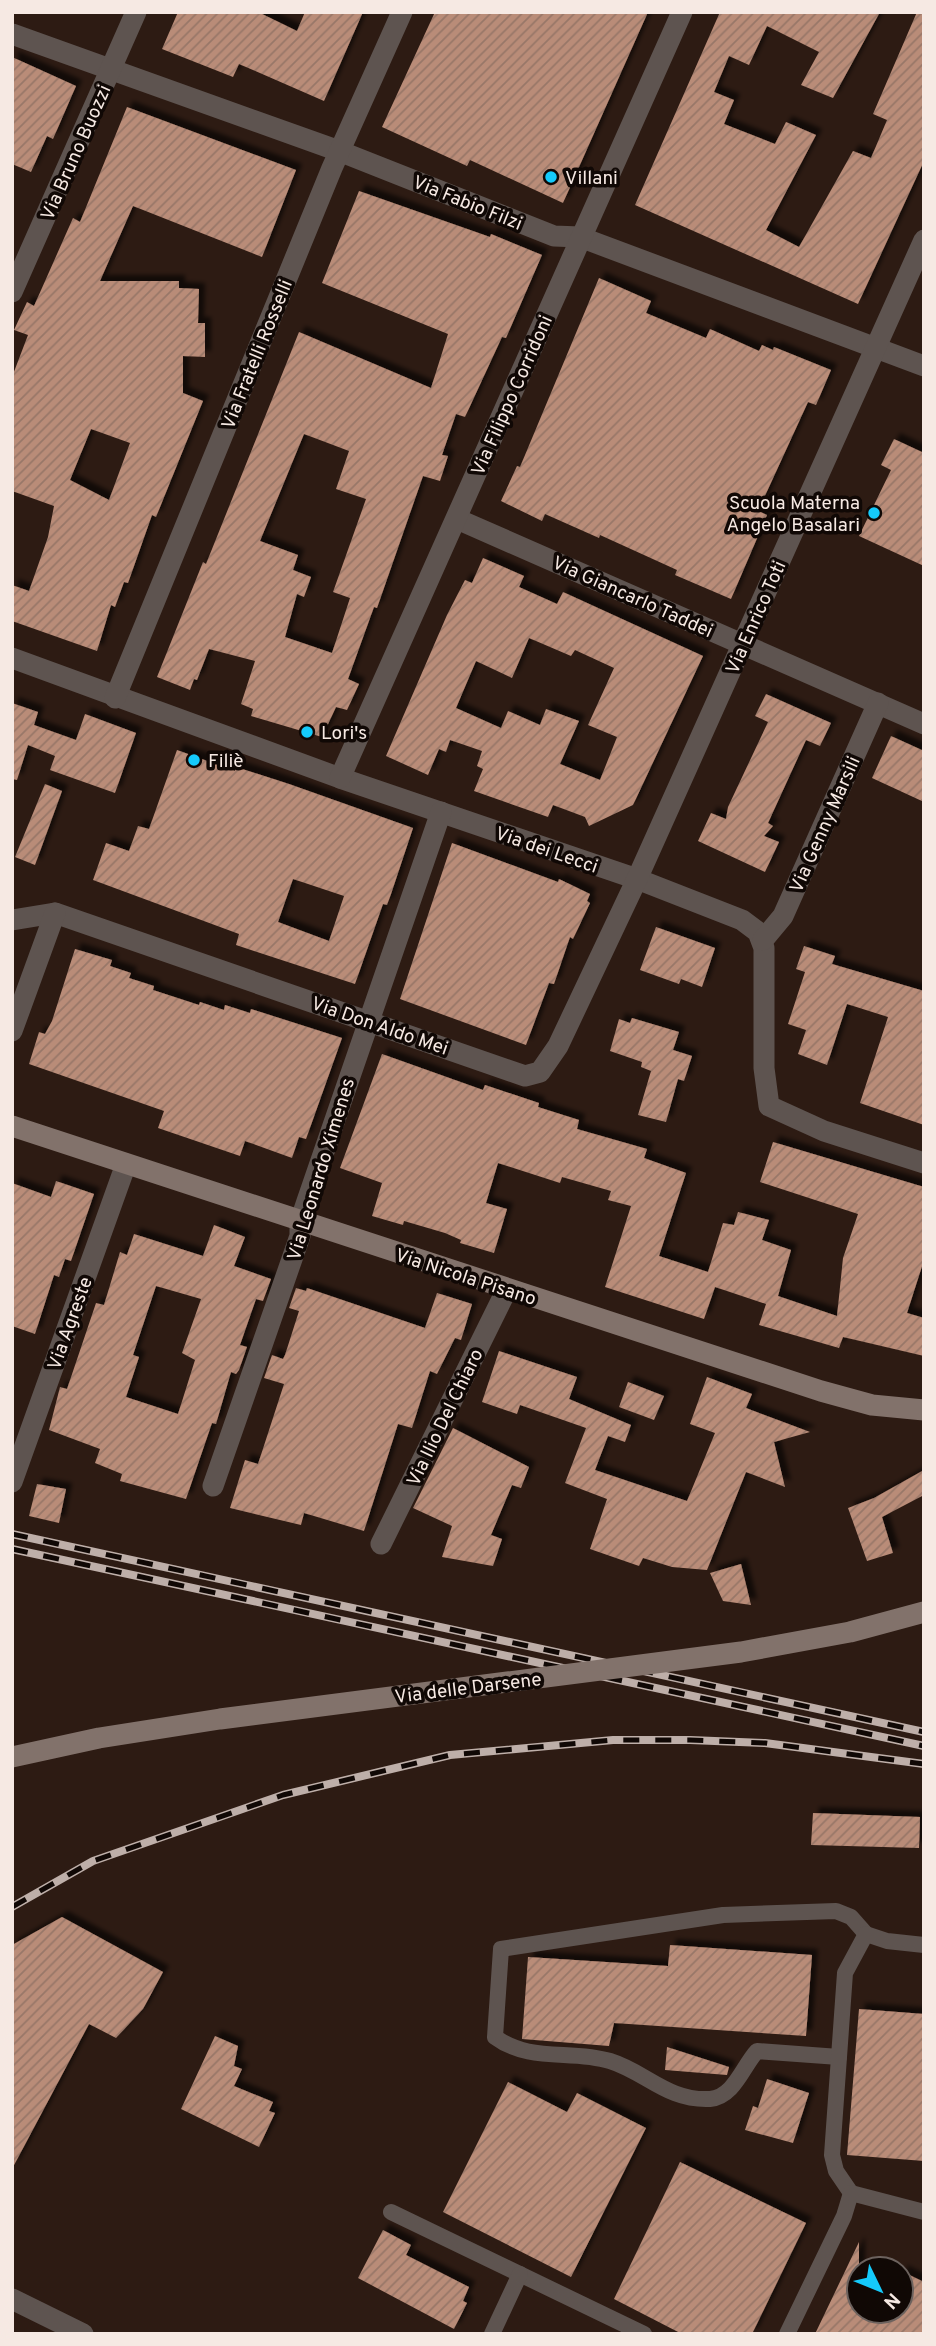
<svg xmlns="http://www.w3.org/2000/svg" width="936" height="2346" font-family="Overpass,sans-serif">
	<defs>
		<pattern id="building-hatch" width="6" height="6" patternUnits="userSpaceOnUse" patternTransform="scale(1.75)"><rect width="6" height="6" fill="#b98c78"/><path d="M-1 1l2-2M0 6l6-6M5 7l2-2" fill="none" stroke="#987768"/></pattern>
		<filter id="shadow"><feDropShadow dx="6" dy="-6" stdDeviation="2" flood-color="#0009"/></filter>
	</defs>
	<rect width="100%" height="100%" fill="#2d1b13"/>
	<g fill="url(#building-hatch)" fill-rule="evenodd" filter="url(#shadow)">
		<path d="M178,12H258L297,31L305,12H363L324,101L239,64L233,77L162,49Z"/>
		<path d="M435,12H648L563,203L470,160L467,166L382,127Z"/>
		<path d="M720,12H880L833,98L801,85L819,52L767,26L749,65L729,56L714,92L734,100L724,124L775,144L786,122L816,135L766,230L799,247L853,151L871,158L887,120L873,114L917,12H924V161L858,304L635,205Z"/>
		<path d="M12,57L76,86L53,139L47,136L31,172L12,164Z"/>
		<path d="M127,107L296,170L262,257L133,206L100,281H179V288L199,289L198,323H205V357L183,356V393L203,401L156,517L152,515L128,583L124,582L115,607L111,605L97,651L12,621V585L29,591L48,537L54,506L12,491V377L28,335L14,330L27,302L34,306L73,218L80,222ZM91,429L130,443L109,500L70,480Z"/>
		<path d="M359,191L490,237L491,234L542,255L506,338L502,337L465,417L456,414L442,455L448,456L440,481L423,476L377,608L374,607L348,679L359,684L347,710L336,707L322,737L251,716L253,709L241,704L255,661L209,649L197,680L194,679L190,690L157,677L203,562L206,564L299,332L431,388L448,334L322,283ZM304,434L349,451L336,489L366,499L333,592L350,598L332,653L285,637L297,594L304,597L311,577L293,570L298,555L260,541Z"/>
		<path d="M599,278L651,301L646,313L706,338L710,329L759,351L762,345L773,350L774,347L831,370L816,405L808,402L758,511L767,515L731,599L675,575L677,570L600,535L599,538L545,514L542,521L501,501L517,466L520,467Z"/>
		<path d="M894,439L924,453V566L859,536L891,470L881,465Z"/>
		<path d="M483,558L524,576L519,587L557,604L563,592L703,656L633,805L589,826L585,817L553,805L548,817L474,791L483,769L477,766L482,751L450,740L446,752L439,749L428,775L386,756L447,615L465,580L472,583ZM529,638L571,656L575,650L614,668L588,725L617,737L600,780L560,764L579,721L546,709L540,725L508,711L501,728L456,708L476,661L512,678Z"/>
		<path d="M766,694L831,723L820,746L806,740L768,823L773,826L764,836L779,842L765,872L698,841L711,813L726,819L728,807L768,722L755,716Z"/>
		<path d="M12,703L38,712L34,725L76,740L85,714L136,733L115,793L50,770L55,756L28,745L17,780L12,779Z"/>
		<path d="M891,736L924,751V802L872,778Z"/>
		<path d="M177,750L235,771L236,767L289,784L413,828L391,894L387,905L383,904L355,984L236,945L239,934L93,880L106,843L129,851L138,826L149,829ZM293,879L344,896L329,941L278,922Z"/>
		<path d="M45,784L62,791L35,865L15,857Z"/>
		<path d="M452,843L558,882L559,879L590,894L587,901L590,903L573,939L570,937L554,984L549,983L526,1045L400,999Z"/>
		<path d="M656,927L715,948L702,987L681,979L679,984L640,970Z"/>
		<path d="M804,946L835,956L832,964L924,991V1125L860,1103L888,1017L847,1004L827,1065L798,1054L806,1030L788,1024L805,972L796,969Z"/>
		<path d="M75,949L112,960L110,966L131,973L129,978L154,986L153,990L199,1005L200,1002L224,1010L225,1005L250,1013L251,1009L342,1038L306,1139L299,1137L292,1158L245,1141L240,1156L158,1128L164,1111L29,1064L39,1032L45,1034L52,1021Z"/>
		<path d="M632,1018L679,1032L673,1050L692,1056L684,1081L678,1079L666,1122L638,1115L651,1071L641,1067L642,1062L610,1051L619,1019L630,1023Z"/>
		<path d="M382,1054L483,1090L485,1085L539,1103L538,1107L579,1120L577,1129L647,1149L644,1158L686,1173L659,1256L708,1272L723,1223L734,1225L738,1212L769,1220L762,1240L791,1250L778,1296L837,1316L843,1258L858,1214L760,1182L773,1142L924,1187V1260L907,1313L924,1318V1356L843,1337L839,1348L759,1325L766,1304L715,1287L704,1319L605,1287L631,1206L608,1200L611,1191L562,1177L560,1183L498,1163L486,1203L507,1209L494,1253L460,1243L461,1240L445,1233L404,1221L403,1225L372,1216L382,1183L340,1168Z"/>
		<path d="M56,1181L94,1194L71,1261L65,1259L59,1277L54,1275L35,1334L12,1326V1183L51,1197Z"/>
		<path d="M214,1225L245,1237L234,1266L271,1279L263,1301L256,1299L240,1345L247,1347L239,1370L236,1374L231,1372L216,1424L212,1423L186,1499L120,1481L122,1474L95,1463L100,1449L49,1430L60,1387L67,1389L96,1303L104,1305L120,1252L127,1255L134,1234L203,1256ZM156,1286L201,1299L182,1353L195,1360L178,1414L126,1397L139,1357L133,1355Z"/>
		<path d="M296,1288L306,1291L307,1288L425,1328L437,1293L472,1304L461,1340L455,1338L437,1374L430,1371L412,1428L398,1424L364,1531L304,1513L301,1525L230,1508L245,1460L258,1464L284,1384L264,1378L272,1355L283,1359L285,1355L299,1311L289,1308Z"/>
		<path d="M499,1351L577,1377L569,1399L631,1425L625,1442L608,1436L595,1470L687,1501L715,1433L690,1424L707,1377L752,1394L746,1408L810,1432L774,1442L785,1487L746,1472L707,1570L672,1567L643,1558L639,1566L590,1549L607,1499L565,1483L586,1428L520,1405L517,1414L482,1402Z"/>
		<path d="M628,1382L664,1396L654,1420L619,1407Z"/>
		<path d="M453,1428L529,1467L521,1488L512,1485L491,1535L502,1539L493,1566L442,1557L452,1526L413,1508Z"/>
		<path d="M924,1470V1495L882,1517L893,1553L867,1561L848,1508L874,1498Z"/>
		<path d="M37,1484L66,1489L59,1523L29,1516Z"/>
		<path d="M741,1564L751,1605L723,1601L710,1573Z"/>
		<path d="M813,1813L920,1817L919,1848L811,1845Z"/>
		<path d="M62,1917L163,1972L143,2009L116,2038L89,2024L12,2169V1945Z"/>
		<path d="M670,1945L812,1955L806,2036L614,2023L609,2046L522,2039L528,1957L668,1966Z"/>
		<path d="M859,2009L924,2014V2161L847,2155Z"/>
		<path d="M215,2036L238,2046L234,2066L242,2069L234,2086L273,2102L269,2111L275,2113L259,2147L181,2109Z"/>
		<path d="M667,2047L729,2067L727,2075L665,2070Z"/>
		<path d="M767,2079L809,2093L793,2143L745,2130L753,2106L758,2108Z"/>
		<path d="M508,2082L567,2112L577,2093L646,2128L571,2277L443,2212Z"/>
		<path d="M680,2162L806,2223L752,2334H682L614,2299Z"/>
		<path d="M383,2230L411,2245L406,2255L469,2287L463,2301L467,2303L454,2329L358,2278Z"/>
		<path d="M859,2242V2311H901V2271L924,2282V2334H815Z"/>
	</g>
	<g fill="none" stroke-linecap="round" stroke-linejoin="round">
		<g stroke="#5e5450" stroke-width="16">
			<path d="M839,2057L757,2051C743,2066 734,2097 710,2099C667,2101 646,2072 610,2061C571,2049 530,2063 495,2037L501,1949L723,1915L836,1911L851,1917L866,1934"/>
			<path d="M851,2193L836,2171L832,2155L845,1973L866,1934L887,1941L924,1945"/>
			<path d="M391,2212L644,2334"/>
			<path d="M492,2334L520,2274"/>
			<path d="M787,2334L844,2216L851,2193L924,2212"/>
		</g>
		<g stroke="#5e5450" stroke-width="21">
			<path d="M12,34L339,151L554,236L580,237L924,366"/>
			<path d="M12,292L136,12"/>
			<path d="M457,519L924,724"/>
			<path d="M12,658L340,778L637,879L742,920L758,932L764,948V1068L769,1106L824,1131L924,1163"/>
			<path d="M115,698L332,168L402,12"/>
			<path d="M340,778L682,12"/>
			<path d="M12,920L55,913L525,1076L540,1072L558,1046L637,879L924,240"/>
			<path d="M763,940L783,916L878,703"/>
			<path d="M12,1031L55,913"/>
			<path d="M12,1482L126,1164"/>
			<path d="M213,1486L300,1236V1222L307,1201L441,812"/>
			<path d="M381,1544L507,1289"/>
			<path d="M12,2299L83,2334"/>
		</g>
		<path stroke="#82726b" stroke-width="21" d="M12,1126L821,1391L872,1405L924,1410"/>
		<g stroke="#beafa9" stroke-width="8">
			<g id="rail">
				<path d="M12,1534L924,1732"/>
				<path d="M12,1549L924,1746"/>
				<path d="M12,1907L93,1861L283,1795L450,1755L613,1740H690L765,1743L924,1764"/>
			</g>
		</g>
		<use href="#rail" stroke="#100805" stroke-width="5" stroke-dasharray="16" stroke-linecap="butt"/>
		<path stroke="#82726b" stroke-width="21" d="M12,1757L99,1738L220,1719L741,1652L850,1632L924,1612"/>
	</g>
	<g fill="#15cafb" stroke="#100805" stroke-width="2.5">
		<circle cx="551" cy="177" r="7"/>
		<circle cx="874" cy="513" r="7"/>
		<circle cx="307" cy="732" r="7"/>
		<circle cx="194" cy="760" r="7"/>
	</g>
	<g text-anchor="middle" stroke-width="7" stroke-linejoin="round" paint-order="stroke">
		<g font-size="19" fill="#f6e9e3" stroke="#100805">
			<text transform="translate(75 152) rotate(-66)" y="7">Via Bruno Buozzi</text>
			<text transform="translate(468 202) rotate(22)" y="7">Via Fabio Filzi</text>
			<text transform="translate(256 354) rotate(-68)" y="7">Via Fratelli Rosselli</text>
			<text transform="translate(511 395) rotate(-66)" y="7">Via Filippo Corridoni</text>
			<text transform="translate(633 596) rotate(24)" y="7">Via Giancarlo Taddei</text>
			<text transform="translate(755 617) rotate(-66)" y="7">Via Enrico Toti</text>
			<text transform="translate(824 824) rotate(-66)" y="7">Via Genny Marsili</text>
			<text transform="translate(547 849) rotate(19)" y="7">Via dei Lecci</text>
			<text transform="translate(380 1025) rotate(19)" y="7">Via Don Aldo Mei</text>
			<text transform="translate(320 1169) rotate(-73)" y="7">Via Leonardo Ximenes</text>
			<text transform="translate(466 1276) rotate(18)" y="7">Via Nicola Pisano</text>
			<text transform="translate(69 1323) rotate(-70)" y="7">Via Agreste</text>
			<text transform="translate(444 1417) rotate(-64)" y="7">Via Ilio Del Chiaro</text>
			<text transform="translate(468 1687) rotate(-7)" y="7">Via delle Darsene</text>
		</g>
		<g font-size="19" fill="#f6e9e3" stroke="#100805" text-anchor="start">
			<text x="565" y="184">Villani</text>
			<text x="860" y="509" text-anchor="end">Scuola Materna<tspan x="860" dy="22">Angelo Basalari</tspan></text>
			<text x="321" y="739">Lori's</text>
			<text x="208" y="767">Filiè</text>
		</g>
	</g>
	<rect width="936" height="2346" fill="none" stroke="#f6e9e3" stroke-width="28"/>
	<g transform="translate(880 2290) rotate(133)"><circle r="33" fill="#100805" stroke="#6c625e" stroke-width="2"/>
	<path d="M0-5L12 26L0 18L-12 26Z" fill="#15cafb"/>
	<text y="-10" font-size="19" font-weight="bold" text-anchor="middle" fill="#f6e9e3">N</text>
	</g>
</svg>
